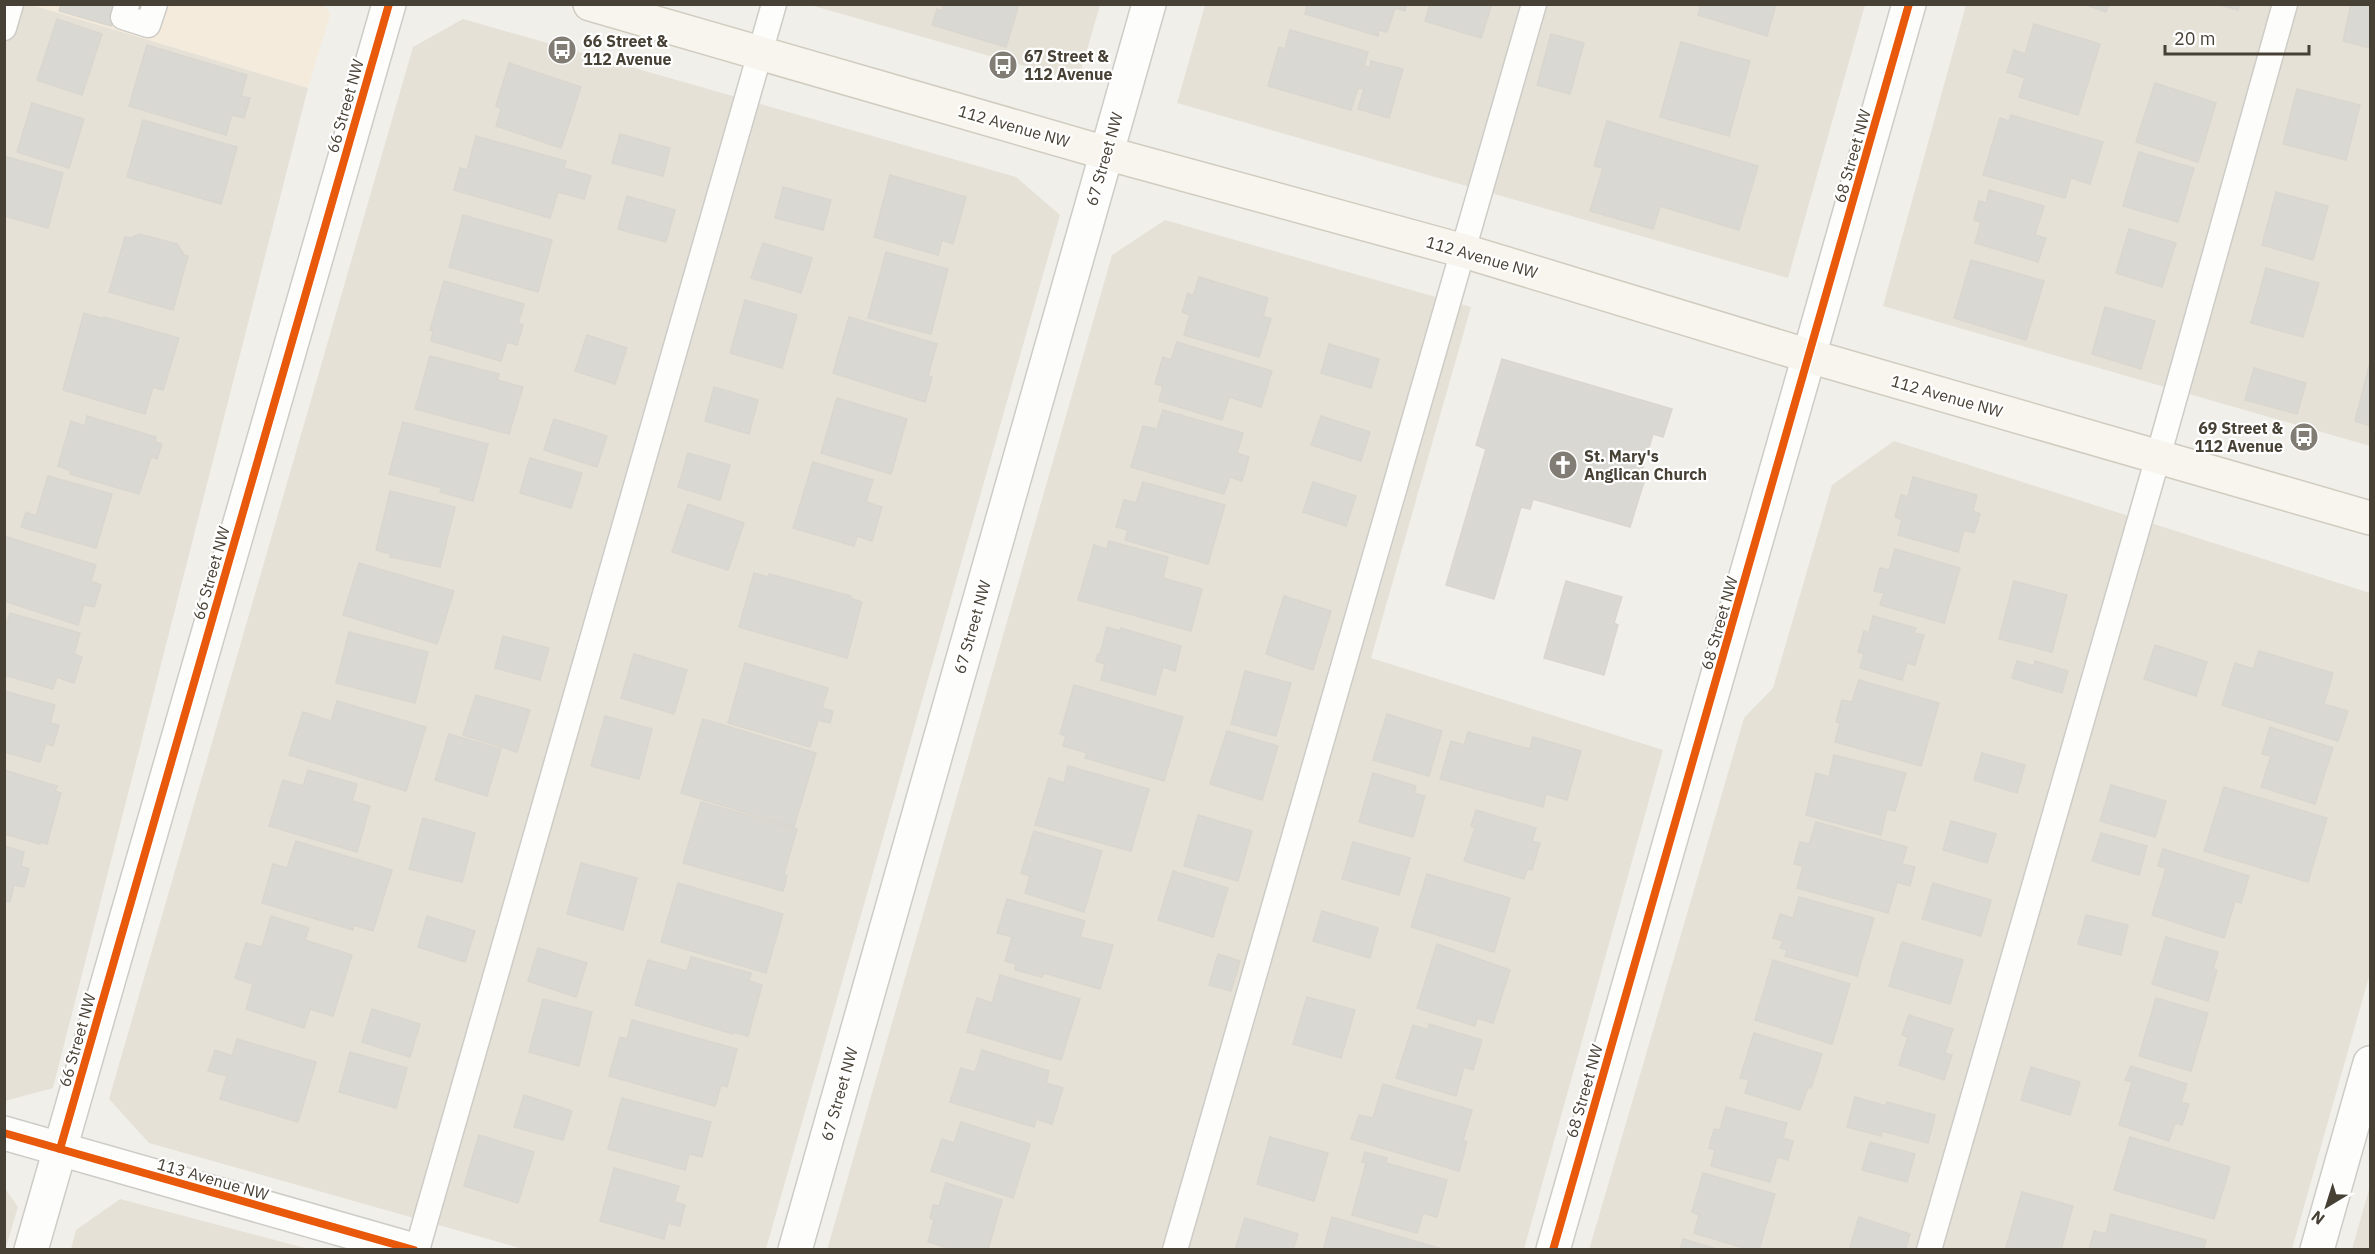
<svg xmlns="http://www.w3.org/2000/svg" width="2375" height="1254" font-family="'IBM Plex Sans',sans-serif">
	<rect width="100%" height="100%" fill="#f0efea"/>
	<g fill="#e5e1d7">
		<path d="M32,4L308,88L53,1088L5,1101L4,5Z"/>
		<path d="M810,5H1100L1078,81Z"/>
		<path d="M1205,5H1865L1788,278L1177,103Z"/>
		<path d="M1966,5H2370V446L1883,306Z"/>
		<path d="M463,19L1016,177L1060,215L766,1249H523L149,1143L109,1099L413,47Z"/>
		<path d="M1165,220L1471,307L1371,658L1663,750L1524,1249L827,1250L1112,255Z"/>
		<path d="M1894,441L2370,593V973L2292,1249L1589,1250L1744,718L1773,688L1832,485Z"/>
		<path d="M2370,1186V1249H2352Z"/>
		<path d="M4,1187L18,1207L5,1250L4,1249Z"/>
		<path d="M120,1199L309,1249H71L76,1230Z"/>
	</g>
	<path fill="#f4ebdc" d="M324,4L330,15L308,88L32,5Z"/>
	<g fill="#dad8d2" stroke="#d9d6cf" stroke-width="1.5">
		<path d="M61,4H117L111,26L59,11Z"/>
		<path d="M944,4H1019L1006,47L932,25L937,9L942,11Z"/>
		<path d="M1307,4H1407L1405,11L1395,8L1387,32L1379,30L1378,36L1305,14Z"/>
		<path d="M1430,4H1492L1481,38L1425,21Z"/>
		<path d="M1701,4H1776L1767,36L1698,15Z"/>
		<path d="M2084,4H2109L2106,12Z"/>
		<path d="M2216,4H2239L2238,10Z"/>
		<path d="M2351,4H2370V48L2343,41Z"/>
		<path d="M57,19L102,34L82,95L37,80Z"/>
		<path d="M2034,24L2100,44L2078,115L2019,97L2025,78L2007,72L2014,50L2025,54Z"/>
		<path d="M1290,30L1368,52L1364,66L1370,68L1371,61L1403,69L1389,118L1358,109L1364,89L1358,88L1351,110L1268,86L1279,47L1285,49Z"/>
		<path d="M1551,34L1584,43L1570,94L1537,85Z"/>
		<path d="M1681,42L1750,61L1729,136L1660,117Z"/>
		<path d="M147,45L247,75L241,96L250,98L244,118L232,115L226,135L129,106Z"/>
		<path d="M509,63L581,87L561,148L496,126L501,109L496,106Z"/>
		<path d="M2155,83L2216,103L2198,162L2136,142Z"/>
		<path d="M2297,89L2360,105L2346,160L2283,144Z"/>
		<path d="M32,103L84,119L69,168L17,152Z"/>
		<path d="M2011,115L2103,142L2090,184L2071,178L2065,198L1983,175L2000,118L2009,121Z"/>
		<path d="M143,120L237,147L221,204L127,177Z"/>
		<path d="M1607,121L1758,166L1739,230L1660,206L1653,229L1590,211L1603,168L1594,166Z"/>
		<path d="M620,134L670,148L663,176L612,163Z"/>
		<path d="M476,136L566,161L564,168L591,176L584,199L558,192L550,218L454,190L460,168L467,170Z"/>
		<path d="M2139,152L2194,168L2178,222L2123,206Z"/>
		<path d="M4,156L63,173L48,228L4,216Z"/>
		<path d="M890,175L966,197L953,244L942,240L938,255L874,237Z"/>
		<path d="M783,187L831,200L823,230L775,218Z"/>
		<path d="M1989,190L2044,206L2035,235L2046,238L2038,262L1975,243L1981,222L1974,220L1979,201L1986,203Z"/>
		<path d="M2276,192L2328,206L2313,260L2262,245Z"/>
		<path d="M627,196L675,210L666,242L618,229Z"/>
		<path d="M463,215L552,240L538,292L449,267Z"/>
		<path d="M2129,229L2176,243L2162,287L2116,273Z"/>
		<path d="M139,234L177,244L184,255L188,256L173,310L109,292L125,237L131,238Z"/>
		<path d="M763,243L812,258L801,293L751,278Z"/>
		<path d="M886,252L948,269L931,334L868,318Z"/>
		<path d="M1971,260L2044,281L2026,340L1954,318Z"/>
		<path d="M2266,268L2319,283L2303,337L2251,323Z"/>
		<path d="M1199,277L1268,298L1263,316L1271,319L1259,357L1184,335L1190,315L1182,312L1188,293L1193,296Z"/>
		<path d="M444,281L524,304L518,323L523,325L517,345L507,342L501,361L431,341L433,331L430,330Z"/>
		<path d="M745,300L797,315L782,368L730,353Z"/>
		<path d="M2105,307L2155,321L2141,369L2092,354Z"/>
		<path d="M84,313L104,319V317L179,338L163,390L153,387L145,414L63,390Z"/>
		<path d="M849,317L937,344L928,376L932,377L925,402L833,373Z"/>
		<path d="M587,335L627,348L615,384L575,371Z"/>
		<path d="M1177,342L1272,371L1261,407L1229,397L1222,420L1159,401L1163,386L1155,384L1163,357L1171,360Z"/>
		<path d="M1329,344L1379,359L1371,388L1321,373Z"/>
		<path d="M430,356L499,374L497,380L523,387L509,434L415,409Z"/>
		<path d="M1502,359L1672,409L1663,437L1653,434L1639,481L1644,482L1630,527L1533,499L1530,509L1521,507L1494,599L1446,585L1486,449L1476,445Z"/>
		<path d="M2369,366H2370V426L2355,421Z"/>
		<path d="M2254,368L2306,383L2297,414L2245,400Z"/>
		<path d="M714,387L758,400L749,434L705,421Z"/>
		<path d="M837,398L907,419L891,474L821,453Z"/>
		<path d="M1163,410L1243,433L1237,453L1249,457L1242,481L1230,477L1224,494L1131,467L1143,426L1157,429Z"/>
		<path d="M87,416L156,437L155,442L162,444L157,459L151,457L139,494L70,474L71,471L58,466L71,421L85,426Z"/>
		<path d="M1321,416L1370,432L1361,461L1311,445Z"/>
		<path d="M554,419L607,436L597,467L544,450Z"/>
		<path d="M403,422L488,444L473,501L440,492L442,488L389,474Z"/>
		<path d="M688,453L730,465L720,500L678,487Z"/>
		<path d="M530,458L582,473L571,508L520,493Z"/>
		<path d="M813,462L873,480L866,502L882,507L872,541L857,536L854,546L793,528Z"/>
		<path d="M48,476L112,494L96,548L21,527L26,512L36,516Z"/>
		<path d="M1913,477L1977,495L1973,511L1980,514L1974,533L1964,530L1958,552L1898,535L1902,520L1895,517L1901,495L1908,497Z"/>
		<path d="M1143,482L1225,505L1208,564L1125,540L1128,530L1116,527L1124,500L1136,503Z"/>
		<path d="M1313,482L1356,496L1346,526L1303,512Z"/>
		<path d="M390,491L455,507L440,567L390,557L391,554L376,550Z"/>
		<path d="M688,504L744,523L728,570L672,552Z"/>
		<path d="M7,537L96,565L91,581L101,585L94,607L84,605L78,625L4,601V545Z"/>
		<path d="M1109,541L1168,557L1163,578L1202,589L1191,631L1078,600L1094,545L1107,549Z"/>
		<path d="M1895,549L1960,568L1944,623L1880,605L1884,593L1874,591L1880,568L1889,570Z"/>
		<path d="M359,563L454,591L437,644L343,615Z"/>
		<path d="M754,573L768,577L769,574L851,596L850,598L862,602L847,658L739,627Z"/>
		<path d="M1566,581L1622,597L1614,623L1618,625L1604,675L1544,658Z"/>
		<path d="M2014,581L2067,595L2052,652L1999,639Z"/>
		<path d="M1284,596L1331,611L1313,670L1266,654Z"/>
		<path d="M10,613L80,633L74,654L82,657L74,683L57,677L53,689L4,675V631Z"/>
		<path d="M1873,616L1916,628L1914,633L1924,635L1915,665L1907,663L1902,680L1860,668L1864,654L1858,652L1864,631L1869,633Z"/>
		<path d="M1107,627L1120,631L1121,628L1181,646L1175,671L1163,667L1155,695L1101,680L1105,664L1096,661L1098,654H1100Z"/>
		<path d="M349,632L428,652L415,703L336,683Z"/>
		<path d="M503,636L549,648L540,680L495,668Z"/>
		<path d="M2155,645L2207,662L2196,696L2144,679Z"/>
		<path d="M2259,651L2333,673L2324,704L2348,711L2338,741L2222,705L2235,663L2253,669Z"/>
		<path d="M634,654L687,670L674,714L621,698Z"/>
		<path d="M2017,661L2034,666L2035,661L2068,671L2062,693L2012,678Z"/>
		<path d="M745,663L828,688L822,708L833,711L830,723L818,720L810,747L728,723Z"/>
		<path d="M1245,671L1291,683L1276,736L1231,724Z"/>
		<path d="M1859,680L1939,703L1921,766L1835,742L1840,723L1836,722L1842,700L1852,702Z"/>
		<path d="M1074,685L1183,717L1164,781L1085,758L1087,753L1063,746L1066,736L1060,734Z"/>
		<path d="M4,691L55,705L50,723L59,725L53,746L46,743L40,762L4,752Z"/>
		<path d="M476,695L530,710L517,752L463,735Z"/>
		<path d="M337,701L426,727L406,791L289,755L303,712L331,721Z"/>
		<path d="M1387,714L1442,731L1429,776L1373,760Z"/>
		<path d="M605,716L652,729L639,779L591,766Z"/>
		<path d="M703,719L816,753L794,827L681,793Z"/>
		<path d="M2270,727L2333,748L2315,804L2261,787L2271,756L2262,754Z"/>
		<path d="M1227,731L1278,746L1262,800L1210,784Z"/>
		<path d="M1468,732L1530,749L1533,737L1581,751L1567,800L1546,794L1543,807L1440,779L1451,741L1464,745Z"/>
		<path d="M449,734L501,749L487,796L435,780Z"/>
		<path d="M1982,753L2025,765L2017,793L1974,780Z"/>
		<path d="M1834,755L1906,773L1895,811L1887,809L1881,835L1806,815L1816,773L1829,777Z"/>
		<path d="M1068,766L1149,789L1131,851L1035,825L1049,778L1064,783Z"/>
		<path d="M4,770L57,786L55,791L61,793L47,844L40,842V844L4,834Z"/>
		<path d="M308,770L357,784L352,801L370,806L357,852L269,826L283,780L303,786Z"/>
		<path d="M1373,773L1416,786L1414,793L1425,796L1413,837L1359,822Z"/>
		<path d="M2111,785L2166,801L2155,837L2100,821Z"/>
		<path d="M2224,787L2327,818L2308,882L2204,851Z"/>
		<path d="M701,802L797,829L784,874L787,876L783,891L683,863Z"/>
		<path d="M1476,810L1536,828L1532,841L1540,843L1532,870L1527,869L1524,879L1464,861L1475,828L1471,826Z"/>
		<path d="M1198,815L1252,831L1238,881L1184,866Z"/>
		<path d="M423,818L475,833L462,882L409,869Z"/>
		<path d="M1951,821L1996,834L1987,863L1943,850Z"/>
		<path d="M1816,822L1907,847L1902,864L1915,867L1910,886L1897,882L1888,913L1797,888L1803,866L1794,864L1800,842L1809,844Z"/>
		<path d="M1034,831L1102,851L1084,912L1025,893L1030,876L1021,873Z"/>
		<path d="M2101,833L2147,846L2139,875L2092,861Z"/>
		<path d="M296,841L392,870L373,931L354,925L353,930L262,903L273,864L287,868Z"/>
		<path d="M1353,842L1410,858L1399,895L1342,879Z"/>
		<path d="M4,846L24,852L21,866L29,869L24,887L14,885L10,902L4,901Z"/>
		<path d="M2163,849L2249,876L2241,903L2235,901L2224,938L2152,915L2166,868L2158,866Z"/>
		<path d="M581,863L637,878L623,930L567,914Z"/>
		<path d="M1173,871L1228,888L1213,937L1158,920Z"/>
		<path d="M1427,874L1510,898L1494,952L1411,927Z"/>
		<path d="M678,883L783,914L766,973L661,942Z"/>
		<path d="M1933,883L1991,900L1981,936L1922,919Z"/>
		<path d="M1799,897L1874,918L1857,976L1785,956L1787,950L1780,948L1783,941L1773,938L1780,914L1793,918Z"/>
		<path d="M1007,899L1085,921L1080,937L1113,945L1100,989L1044,973L1042,977L1015,970L1016,964L1005,961L1012,937L997,933Z"/>
		<path d="M1322,911L1378,928L1370,958L1313,941Z"/>
		<path d="M2086,915L2128,925L2121,955L2078,944Z"/>
		<path d="M271,916L309,928L305,940L352,955L333,1016L310,1009L304,1028L246,1009L253,984L235,978L246,943L262,947Z"/>
		<path d="M427,916L475,931L465,962L418,947Z"/>
		<path d="M2166,937L2218,952L2213,969L2217,970L2208,1001L2152,984Z"/>
		<path d="M1902,942L1963,960L1950,1004L1889,986Z"/>
		<path d="M1437,944L1510,970L1493,1023L1477,1018L1475,1026L1417,1008Z"/>
		<path d="M538,948L587,963L576,997L528,981Z"/>
		<path d="M1218,954L1240,961L1231,991L1209,985Z"/>
		<path d="M691,957L751,973L749,981L762,985L748,1036L733,1032V1034L635,1005L648,960L687,971Z"/>
		<path d="M1773,960L1850,984L1832,1044L1755,1020Z"/>
		<path d="M1000,975L1080,999L1061,1060L967,1032L977,998L992,1003Z"/>
		<path d="M1307,997L1355,1010L1341,1058L1293,1044Z"/>
		<path d="M2156,998L2208,1013L2191,1071L2139,1056Z"/>
		<path d="M543,999L592,1012L579,1066L529,1052Z"/>
		<path d="M372,1009L420,1024L410,1057L362,1042Z"/>
		<path d="M1909,1015L1953,1029L1945,1053L1952,1055L1944,1080L1899,1065L1908,1037L1902,1035Z"/>
		<path d="M632,1020L737,1049L727,1087L721,1085L715,1106L609,1076L620,1037L627,1039Z"/>
		<path d="M1429,1024L1482,1040L1473,1070L1464,1067L1456,1096L1396,1078L1413,1025L1428,1030Z"/>
		<path d="M1754,1033L1822,1054L1811,1088L1808,1087L1800,1110L1745,1093L1749,1080L1740,1078Z"/>
		<path d="M237,1039L316,1062L298,1122L220,1099L227,1076L208,1071L215,1050L232,1056Z"/>
		<path d="M982,1050L1049,1071L1046,1083L1063,1088L1052,1124L1036,1119L1034,1127L950,1102L961,1068L975,1072Z"/>
		<path d="M350,1052L407,1068L396,1108L339,1092Z"/>
		<path d="M2131,1066L2187,1084L2181,1102L2189,1104L2182,1125L2175,1123L2169,1141L2119,1125L2132,1082L2125,1080Z"/>
		<path d="M2031,1067L2080,1082L2070,1115L2021,1100Z"/>
		<path d="M1383,1084L1472,1110L1463,1140L1467,1142L1459,1171L1351,1139L1359,1115L1373,1118Z"/>
		<path d="M524,1095L572,1111L563,1140L514,1127Z"/>
		<path d="M1855,1097L1886,1106L1887,1102L1935,1115L1928,1143L1882,1131L1881,1136L1847,1127Z"/>
		<path d="M622,1098L711,1122L702,1157L689,1154L685,1170L608,1149Z"/>
		<path d="M1726,1107L1787,1123L1783,1138L1793,1141L1788,1160L1777,1157L1770,1182L1711,1166L1715,1150L1709,1148L1714,1129L1720,1130Z"/>
		<path d="M961,1122L1030,1144L1013,1198L931,1171L942,1139L954,1143Z"/>
		<path d="M479,1135L534,1152L518,1203L464,1186Z"/>
		<path d="M1270,1137L1328,1153L1314,1201L1257,1184Z"/>
		<path d="M2130,1137L2230,1167L2214,1219L2114,1190Z"/>
		<path d="M1870,1142L1915,1154L1907,1182L1862,1170Z"/>
		<path d="M1365,1152L1387,1158L1386,1163L1447,1180L1437,1217L1423,1213L1417,1233L1352,1215L1366,1163L1362,1162Z"/>
		<path d="M614,1168L679,1186L674,1202L685,1205L680,1226L668,1223L664,1239L600,1221Z"/>
		<path d="M1703,1173L1775,1194L1759,1250H1750L1694,1233L1699,1215L1692,1212Z"/>
		<path d="M946,1183L1002,1200L988,1250H955L928,1242L934,1220L930,1218L933,1205L939,1206Z"/>
		<path d="M2022,1192L2073,1206L2061,1250L2006,1248Z"/>
		<path d="M2111,1214L2206,1240L2203,1250H2089L2094,1231L2106,1234Z"/>
		<path d="M1332,1217L1439,1248V1250H1323Z"/>
		<path d="M1859,1217L1910,1234L1905,1250H1849Z"/>
		<path d="M1245,1218L1298,1234L1293,1250H1235Z"/>
		<path d="M1683,1239L1720,1250H1680Z"/>
	</g>
	<g fill="none" stroke-linecap="round" stroke-linejoin="round">
		<g stroke="#ceccc7" stroke-width="27">
			<g id="service">
				<path d="M127,4L123,17L148,25L155,4"/>
				<path d="M4,28L11,4"/>
				<path d="M417,1250L774,4"/>
				<path d="M1175,1250L1534,4"/>
				<path d="M1929,1250L2158,457L2285,4"/>
			</g>
		</g>
		<g stroke="#ceccc7" stroke-width="36">
			<g id="minor">
				<path d="M1809,356L1909,4"/>
				<path d="M4,1133L414,1250"/>
				<path d="M795,1250L1149,4"/>
				<path d="M2317,1250L2370,1063"/>
			</g>
		</g>
		<g stroke="#ceccc7" stroke-width="36">
			<g id="tertiary">
				<path d="M31,1250L389,4"/>
				<path d="M1553,1250L1809,356"/>
			</g>
		</g>
		<g stroke="#d0ccc0" stroke-width="36">
			<path id="secondary" d="M590,4L1106,153L1464,251L1809,356L2370,518"/>
		</g>
		<use href="#service" stroke="#fdfdfc" stroke-width="24"/>
		<use href="#minor" stroke="#fdfdfc" stroke-width="33"/>
		<use href="#tertiary" stroke="#fdfdfc" stroke-width="33"/>
		<use href="#secondary" stroke="#f7f5ee" stroke-width="33"/>
		<g stroke="#fff" stroke-width="11">
			<g id="cycleway">
				<path d="M4,1133L414,1250"/>
				<path d="M60,1149L389,4"/>
				<path d="M1553,1250L1909,4"/>
			</g>
		</g>
		<use href="#cycleway" stroke="#e8590c" stroke-width="8"/>
	</g>
	<defs>
		<g id="bus-disc" transform="scale(1.5)"><circle r="9.5" fill="#827d74" stroke="#fff"/><path d="M-5-6H5V4H4V6H2V4H-2V6H-4V4H-5ZM-3.5-4V0h7V-4ZM-3.5 1.2v1.5H-2V1.2ZM2 1.2v1.5H3.5V1.2Z" fill="#fff"/></g>
		<g id="church-disc" transform="scale(1.5)"><circle r="9.5" fill="#827d74" stroke="#fff"/><path d="M-1.2-6h2.4v3.5h3.3v2.4h-3.3V6h-2.4V-.1h-3.3v-2.4h3.3Z" fill="#fff"/></g>
	</defs>
	<g fill-rule="evenodd">
		<use href="#bus-disc" x="562" y="50"/>
		<use href="#bus-disc" x="1003" y="65"/>
		<use href="#bus-disc" x="2304" y="437"/>
		<use href="#church-disc" x="1563" y="465"/>
	</g>
	<g text-anchor="middle" stroke-width="4.5" stroke-linejoin="round" paint-order="stroke">
		<g font-size="16" font-weight="bold" fill="#474035" stroke="#fff" text-anchor="start">
			<text x="583" y="47">66 Street &amp;<tspan x="583" dy="18">112 Avenue</tspan></text>
			<text x="1024" y="62">67 Street &amp;<tspan x="1024" dy="18">112 Avenue</tspan></text>
			<text x="2283" y="434" text-anchor="end">69 Street &amp;<tspan x="2283" dy="18">112 Avenue</tspan></text>
			<text x="1584" y="462">St. Mary's<tspan x="1584" dy="18">Anglican Church</tspan></text>
		</g>
		<g font-size="16" fill="#474035" stroke="#fff">
			<text transform="translate(345 106) rotate(-74)" y="6">66 Street NW</text>
			<text transform="translate(1014 126) rotate(16)" y="6">112 Avenue NW</text>
			<text transform="translate(1852 156) rotate(-74)" y="6">68 Street NW</text>
			<text transform="translate(1104 159) rotate(-74)" y="6">67 Street NW</text>
			<text transform="translate(1482 257) rotate(16)" y="6">112 Avenue NW</text>
			<text transform="translate(1947 396) rotate(16)" y="6">112 Avenue NW</text>
			<text transform="translate(211 573) rotate(-74)" y="6">66 Street NW</text>
			<text transform="translate(1719 623) rotate(-74)" y="6">68 Street NW</text>
			<text transform="translate(972 627) rotate(-74)" y="6">67 Street NW</text>
			<text transform="translate(77 1040) rotate(-74)" y="6">66 Street NW</text>
			<text transform="translate(1584 1091) rotate(-74)" y="6">68 Street NW</text>
			<text transform="translate(839 1094) rotate(-74)" y="6">67 Street NW</text>
			<text transform="translate(213 1179) rotate(16)" y="6">113 Avenue NW</text>
		</g>
	</g>
	<rect width="2375" height="1254" fill="none" stroke="#474035" stroke-width="12"/>
	<g transform="translate(2327 1206) rotate(218)" stroke="#ffffff" stroke-width="4.5" paint-order="stroke">
	<path d="M0-4.5L10 22L0 15L-10 22Z" fill="#474035"/>
	<text y="-9" font-size="16" font-weight="bold" text-anchor="middle" fill="#474035">N</text>
	</g>
	<path d="M2165 45v9h144v-9" fill="none" stroke="#474035" stroke-width="3"/>
	<text x="2174" y="45" font-size="18" fill="#474035" stroke="#ffffff" stroke-width="4.5" paint-order="stroke">20 m</text>
</svg>
